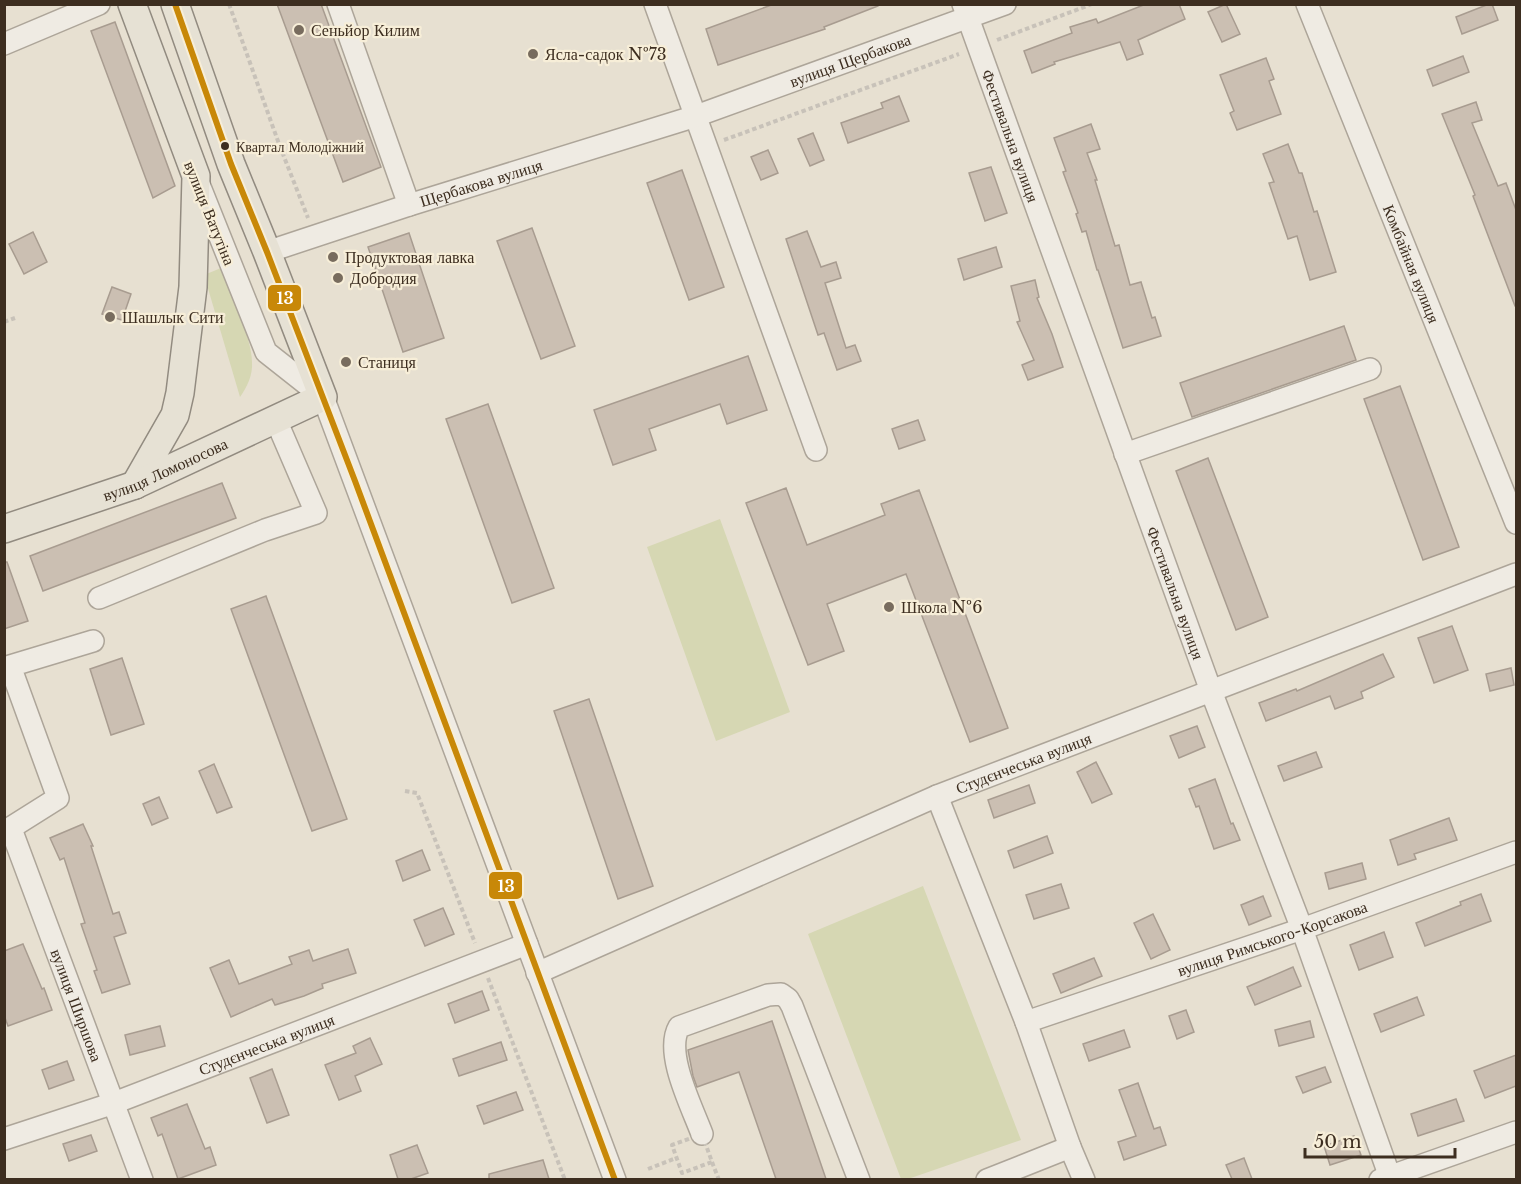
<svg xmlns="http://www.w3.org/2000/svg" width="1521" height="1184" font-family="'Libre Baskerville',serif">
	<rect width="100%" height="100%" fill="#e7e0d1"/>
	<g fill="#d6d7b3">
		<path d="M221,268C230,292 252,338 252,362C253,375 247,387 240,397L204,275Z"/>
		<path d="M720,519L790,712L716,741L647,547Z"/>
		<path d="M923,886L1021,1140L908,1179H901L808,934Z"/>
	</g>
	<g fill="#cbbfb2" stroke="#a89c90" stroke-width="1.5">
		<path d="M277,4H321L381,167L343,182Z"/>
		<path d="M774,4H878V6L824,27L825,29L718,65L706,29Z"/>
		<path d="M1146,4H1179L1185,19L1138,40L1143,54L1127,60L1120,42L1054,62L1055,64L1032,73L1024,51L1072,33L1070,27L1096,19L1098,23Z"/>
		<path d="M1226,4L1240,34L1222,42L1208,12Z"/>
		<path d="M1489,4H1492L1498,20L1462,34L1456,17Z"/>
		<path d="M115,22L175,186L153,198L91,31Z"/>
		<path d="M1463,56L1469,72L1433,86L1427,70Z"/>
		<path d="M1266,58L1274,79L1269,81L1281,114L1237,130L1230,113L1234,111L1220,75Z"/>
		<path d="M899,96L909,121L848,143L841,123L883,108L881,103Z"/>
		<path d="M1476,102L1482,120L1472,123L1498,186L1506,183L1516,210V306H1515L1473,196L1475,195L1442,114Z"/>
		<path d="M1091,124L1100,149L1087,153L1097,180H1095L1115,246L1119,245L1130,285L1141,282L1152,318L1155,317L1161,336L1123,348L1098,270H1097L1086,231L1082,232L1076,214L1078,213L1063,172L1066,171L1054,138Z"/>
		<path d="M813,133L824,160L810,166L798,139Z"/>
		<path d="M1288,144L1299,173H1302L1314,212L1317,211L1336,272L1310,280L1297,236L1288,239L1269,183L1274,182L1263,154Z"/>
		<path d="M768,150L778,173L761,180L751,157Z"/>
		<path d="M991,167L1007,213L985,221L969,173Z"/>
		<path d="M682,170L724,287L689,300L647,183Z"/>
		<path d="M532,228L575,346L541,359L497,241Z"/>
		<path d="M807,231L821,267L836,262L841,278L825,283L846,348L855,345L861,361L837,370L824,333L818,335L786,239Z"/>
		<path d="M33,232L47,262L24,274L9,244Z"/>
		<path d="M409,233L444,338L403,352L368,247Z"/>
		<path d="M996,247L1002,267L964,280L958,259Z"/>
		<path d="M1035,280L1039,297L1037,298L1052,334L1063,367L1028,380L1022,365L1034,360L1017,322L1020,321L1011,286Z"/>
		<path d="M112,287L131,294L122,320L102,314Z"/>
		<path d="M1344,326L1356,360L1192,417L1180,383Z"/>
		<path d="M748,356L767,410L727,424L720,404L649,429L656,450L613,465L594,410Z"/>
		<path d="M1400,386L1459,547L1423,560L1364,399Z"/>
		<path d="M488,404L554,588L512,603L446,419Z"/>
		<path d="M918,420L925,440L899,449L892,429Z"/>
		<path d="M1208,458L1268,617L1236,630L1176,471Z"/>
		<path d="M222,483L236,518L43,591L30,556Z"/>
		<path d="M786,488L807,545L885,515L881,504L919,490L1008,728L970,742L906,574L827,604L844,651L808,665L746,503Z"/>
		<path d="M4,562H7L28,621L4,629Z"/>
		<path d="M266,596L347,819L312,831L231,609Z"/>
		<path d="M1452,626L1468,670L1434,683L1418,638Z"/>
		<path d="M1383,654L1394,677L1361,692L1363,698L1335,709L1330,696L1266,721L1259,703L1296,689L1297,691Z"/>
		<path d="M122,658L144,724L111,735L90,669Z"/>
		<path d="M1511,668L1514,685L1490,691L1486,674Z"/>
		<path d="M589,699L653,886L618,899L554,711Z"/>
		<path d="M1197,726L1205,747L1179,758L1170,736Z"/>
		<path d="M1316,752L1322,767L1284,781L1278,766Z"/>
		<path d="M1096,762L1112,794L1092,803L1077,772Z"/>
		<path d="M214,764L232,807L217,813L199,771Z"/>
		<path d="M1215,779L1231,824L1233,823L1240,840L1214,849L1199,806L1196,807L1189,789Z"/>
		<path d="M1029,785L1035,803L994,818L988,800Z"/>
		<path d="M159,797L168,818L152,825L143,804Z"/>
		<path d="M1449,818L1457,840L1414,854L1416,859L1398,865L1390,840Z"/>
		<path d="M83,824L93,846H91L113,914L119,912L126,933L114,937L130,984L102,993L94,971L97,970L81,924L85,923L64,858L60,860L50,838Z"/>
		<path d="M1047,836L1053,853L1014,868L1008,851Z"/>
		<path d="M422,850L430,870L403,881L396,861Z"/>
		<path d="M1362,863L1366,879L1329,889L1325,873Z"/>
		<path d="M1061,884L1069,908L1034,919L1026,895Z"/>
		<path d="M1481,894L1491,921L1425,946L1416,923L1461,905L1460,902Z"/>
		<path d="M1263,896L1271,916L1249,925L1241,905Z"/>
		<path d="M443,908L454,934L425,946L414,920Z"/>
		<path d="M1153,914L1170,950L1151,959L1134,923Z"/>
		<path d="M1384,932L1393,957L1359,970L1350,945Z"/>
		<path d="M23,944L42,989L44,988L52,1010L8,1026L4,1015V951Z"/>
		<path d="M348,949L356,973L322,984L323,988L304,996L275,1005L272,999L231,1017L210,968L229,960L239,984L292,964L289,957L309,950L313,961Z"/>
		<path d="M1094,958L1102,976L1061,993L1053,974Z"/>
		<path d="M1293,967L1301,986L1255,1005L1247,987Z"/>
		<path d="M482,991L489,1010L455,1023L448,1004Z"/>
		<path d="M1417,997L1424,1015L1381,1032L1374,1014Z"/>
		<path d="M1186,1010L1194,1032L1177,1039L1169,1016Z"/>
		<path d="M772,1021L826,1179H776L739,1072L697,1087L693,1076L688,1050Z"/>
		<path d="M1310,1021L1314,1037L1279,1046L1275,1030Z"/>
		<path d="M160,1026L165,1046L130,1055L125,1035Z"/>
		<path d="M1124,1030L1130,1047L1089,1061L1083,1044Z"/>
		<path d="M370,1038L382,1064L355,1076L361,1091L339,1100L325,1065L356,1053L353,1046Z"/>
		<path d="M501,1042L507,1060L459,1076L453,1059Z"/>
		<path d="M1516,1055V1086L1485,1098L1474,1071Z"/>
		<path d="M67,1061L74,1080L49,1089L42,1070Z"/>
		<path d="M1325,1067L1331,1082L1303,1093L1296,1077Z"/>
		<path d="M272,1069L289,1115L267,1123L250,1078Z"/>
		<path d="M1138,1083L1154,1129L1160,1127L1166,1145L1124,1160L1118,1142L1136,1136L1119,1090Z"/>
		<path d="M516,1092L523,1110L484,1124L477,1106Z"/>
		<path d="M1456,1099L1464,1121L1418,1136L1411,1114Z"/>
		<path d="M187,1104L205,1149L210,1147L216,1165L178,1179L162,1134L158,1136L151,1118Z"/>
		<path d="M91,1135L97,1151L69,1161L63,1144Z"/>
		<path d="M1354,1136L1361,1155L1330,1165L1324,1146Z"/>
		<path d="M417,1145L428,1173L411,1179H398L390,1155Z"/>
		<path d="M1244,1158L1252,1179H1232L1226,1165Z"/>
		<path d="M543,1160L549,1179H489V1174Z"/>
	</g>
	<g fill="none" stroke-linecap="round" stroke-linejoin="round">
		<g stroke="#ada599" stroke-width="24">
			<g id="minor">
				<path d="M338,4L409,205"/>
				<path d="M655,4L816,450"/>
				<path id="s1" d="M963,4L1211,691L1302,929L1391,1180"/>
				<path id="s2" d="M1307,4L1516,523"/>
				<path d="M4,44L99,4"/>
				<path d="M198,182L266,352L323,397L615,1180"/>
				<path id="s3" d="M267,252L409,205L696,116L1005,4"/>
				<path d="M1125,454L1370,369"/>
				<path d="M99,598L265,530L316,513L276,420"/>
				<path d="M937,796L1026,1022L1070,1147L1084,1180"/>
				<path id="s4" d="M11,829L142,1180"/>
				<path d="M4,832L58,798L10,666L93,641"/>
				<path id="s5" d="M537,973L937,796L1516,574"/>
				<path id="s6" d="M1026,1022L1302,929L1516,852"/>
				<path d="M702,1134C692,1107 664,1053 679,1027L768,995L781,994L788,999L792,1006L859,1180"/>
				<path id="s7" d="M4,1139L114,1103L527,944"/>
				<path d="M987,1180L1070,1147"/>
				<path d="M1380,1180L1516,1132"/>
			</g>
		</g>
		<g stroke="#928b80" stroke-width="30">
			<g id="major">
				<path d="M132,4L196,176L193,287L180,393L175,415L135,485"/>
				<path id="s8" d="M4,529L135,485L323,397L267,252L231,164L175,4"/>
			</g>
		</g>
		<g stroke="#c8c2b9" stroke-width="4" stroke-dasharray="4.5 3" stroke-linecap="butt">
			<path d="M229,4L279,144L308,218"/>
			<path d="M997,40L1092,4"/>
			<path d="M724,140L959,54"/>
			<path d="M4,322L15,318"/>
			<path d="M405,791L417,793L475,943"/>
			<path d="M488,978L565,1180"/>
			<path d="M702,1134L712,1162L682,1173L672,1145Z"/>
			<path d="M712,1162L719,1180"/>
			<path d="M648,1169L676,1158"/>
		</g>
		<use href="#minor" stroke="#efebe3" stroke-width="21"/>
		<use href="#major" stroke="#e6e1d4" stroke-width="27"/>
		<g stroke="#f7eed8" stroke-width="10">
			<path id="bus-1" d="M175,4L231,164L267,252L355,481L615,1180"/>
		</g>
		<use href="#bus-1" stroke="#c88808" stroke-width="6"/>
	</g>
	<g fill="#786c5e" stroke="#f7eed8" stroke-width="2">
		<circle cx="299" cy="30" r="6"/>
		<circle cx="533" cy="54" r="6"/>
		<circle cx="333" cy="257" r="6"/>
		<circle cx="338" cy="278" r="6"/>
		<circle cx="110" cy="317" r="6"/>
		<circle cx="346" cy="362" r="6"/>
		<circle cx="889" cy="607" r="6"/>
	</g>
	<circle fill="#3d2e20" stroke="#f7eed8" stroke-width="2" cx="225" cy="146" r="5"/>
	<g text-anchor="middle" stroke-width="4.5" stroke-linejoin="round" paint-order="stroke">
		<g font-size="14" fill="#3d2e20" stroke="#f7eed8" text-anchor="start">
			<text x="236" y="152">Квартал Молодіжний</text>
		</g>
		<g font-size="16" fill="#3d2e20" stroke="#f7eed8" text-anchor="start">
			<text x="311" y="36">Сеньйор Килим</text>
			<text x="545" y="60">Ясла-садок №73</text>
			<text x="345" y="263">Продуктовая лавка</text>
			<text x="350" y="284">Добродия</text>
			<text x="122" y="323">Шашлык Сити</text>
			<text x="358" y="368">Станиця</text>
			<text x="901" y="613">Школа №6</text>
		</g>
		<g font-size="16" fill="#3d2e20" stroke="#f7eed8">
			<text dy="6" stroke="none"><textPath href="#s3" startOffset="614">вулиця Щербакова</textPath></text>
			<text dy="6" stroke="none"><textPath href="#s1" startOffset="140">Фестивальна вулиця</textPath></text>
			<text dy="6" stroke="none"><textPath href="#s3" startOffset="225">Щербакова вулиця</textPath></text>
			<text transform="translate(210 213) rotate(68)" y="6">вулиця Ватутіна</text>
			<text dy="6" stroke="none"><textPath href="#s2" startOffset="280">Комбайная вулиця</textPath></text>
			<text dy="6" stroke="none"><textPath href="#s8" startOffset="172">вулиця Ломоносова</textPath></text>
			<text dy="6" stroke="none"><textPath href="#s1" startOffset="626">Фестивальна вулиця</textPath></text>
			<text dy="6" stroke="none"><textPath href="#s5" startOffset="530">Студєнчеська вулиця</textPath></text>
			<text dy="6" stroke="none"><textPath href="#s6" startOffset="260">вулиця Римського-Корсакова</textPath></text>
			<text dy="6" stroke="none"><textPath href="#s4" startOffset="188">вулиця Ширшова</textPath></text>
			<text dy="6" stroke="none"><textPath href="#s7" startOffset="279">Студєнчеська вулиця</textPath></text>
		</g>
	</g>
	<g stroke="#f7eed8" stroke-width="2">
		<rect x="267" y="284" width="35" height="28" rx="6" fill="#c88808"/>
		<rect x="488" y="871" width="35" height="29" rx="6" fill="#c88808"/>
	</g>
	<g font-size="16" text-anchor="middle" font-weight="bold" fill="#fff">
		<text x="285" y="304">13</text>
		<text x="506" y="892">13</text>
	</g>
	<rect width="1521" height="1184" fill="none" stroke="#3d2e20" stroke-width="12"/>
	<path d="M1305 1148v9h150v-9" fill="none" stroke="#3d2e20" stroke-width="3"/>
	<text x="1314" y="1148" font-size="18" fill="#3d2e20" stroke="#f7eed8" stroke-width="4.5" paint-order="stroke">50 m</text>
</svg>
